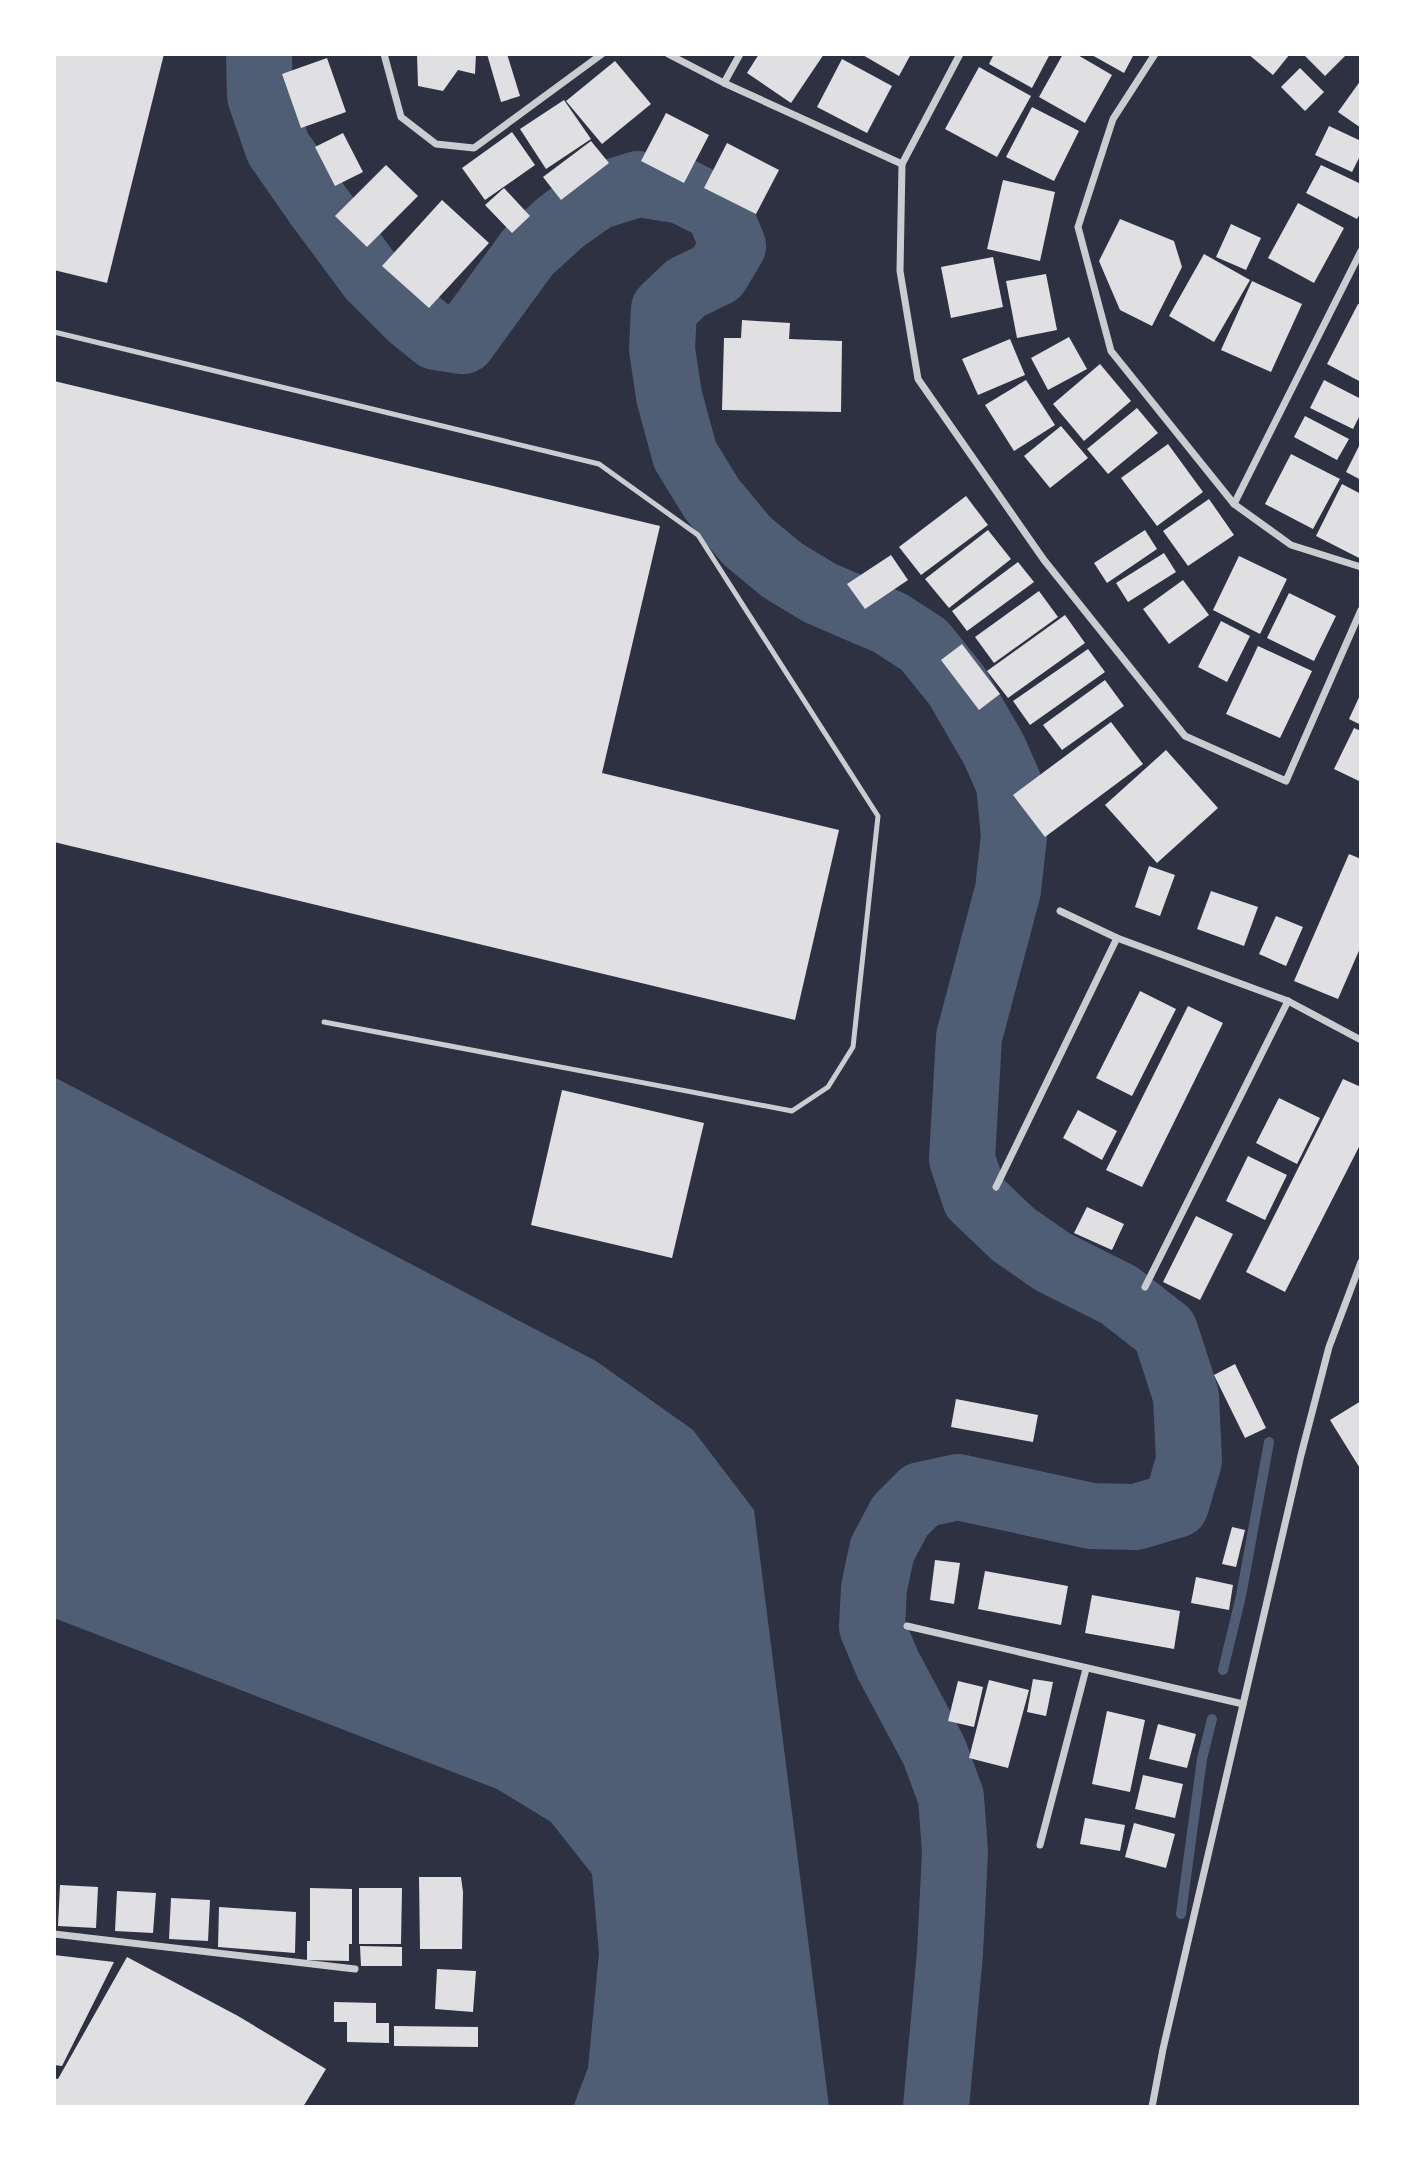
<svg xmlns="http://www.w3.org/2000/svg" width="1415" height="2161" font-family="'Titillium Web',sans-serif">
	<rect width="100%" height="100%" fill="#2d3142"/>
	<path fill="#4f5d75" d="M54,1077L596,1361L693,1430L754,1510L829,2107H573L588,2068L599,1953L592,1874L551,1822L497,1789L54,1618Z"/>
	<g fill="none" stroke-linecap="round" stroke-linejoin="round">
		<g stroke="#4f5d75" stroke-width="10">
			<path d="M1223,1670L1241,1596L1269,1442"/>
			<path d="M1181,1914L1202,1759L1212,1719"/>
		</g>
		<path stroke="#4f5d75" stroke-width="66" d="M259,54L260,96L278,148L317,204L372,278L410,316L436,337L463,341L528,252L561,222L596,197L638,184L682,191L718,209L733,246L717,273L686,288L664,309L662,349L669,396L685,455L712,499L747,541L782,570L820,593L890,623L924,645L957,686L994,750L1009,784L1014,836L1008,890L969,1037L962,1159L975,1198L1014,1235L1053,1262L1119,1295L1165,1331L1186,1396L1189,1461L1176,1505L1136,1517L1091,1516L958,1487L921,1495L900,1516L882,1550L874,1588L872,1627L888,1665L934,1751L951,1797L955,1852L950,1953L936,2107"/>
	</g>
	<g fill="#e0e0e3">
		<path d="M54,54H164L107,283L54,270Z"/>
		<path d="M417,54H476L475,74L458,70L443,91L418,86Z"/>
		<path d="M487,54H507L520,96L501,102Z"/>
		<path d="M759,54H824L791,103L747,73Z"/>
		<path d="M861,54H911L899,76Z"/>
		<path d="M994,54H1050L1032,88L989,64Z"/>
		<path d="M1063,54H1076L1112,75L1085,123L1039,97Z"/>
		<path d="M1090,54H1134L1124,73Z"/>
		<path d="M1248,54H1290L1273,75Z"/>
		<path d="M1303,54H1347L1325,76Z"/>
		<path d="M327,58L346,112L301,128L282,74Z"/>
		<path d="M842,59L892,86L867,133L817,107Z"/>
		<path d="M615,61L651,104L602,144L566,101Z"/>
		<path d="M979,67L1031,96L997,157L945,129Z"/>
		<path d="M1300,68L1324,92L1305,111L1281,87Z"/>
		<path d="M1361,80V128L1338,112Z"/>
		<path d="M564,100L591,139L546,169L520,129Z"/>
		<path d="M1032,107L1079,131L1054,181L1006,157Z"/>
		<path d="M666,113L709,135L684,183L641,161Z"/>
		<path d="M1329,126L1361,141V154L1352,172L1315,155Z"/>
		<path d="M512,132L535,165L485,200L462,168Z"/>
		<path d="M343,133L363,172L335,186L315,147Z"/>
		<path d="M591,141L609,163L561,200L543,177Z"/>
		<path d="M727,143L779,170L756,214L704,188Z"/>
		<path d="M386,165L418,196L367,247L335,216Z"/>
		<path d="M1321,165L1361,184V212L1357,219L1306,193Z"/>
		<path d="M1003,180L1055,192L1040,261L987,249Z"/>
		<path d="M504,188L530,216L512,233L485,205Z"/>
		<path d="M442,200L489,243L429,308L382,266Z"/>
		<path d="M1298,203L1344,228L1314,283L1268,258Z"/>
		<path d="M1120,219L1174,241L1182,267L1152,326L1120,310L1099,261Z"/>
		<path d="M1231,224L1261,238L1246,270L1216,257Z"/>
		<path d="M1204,254L1250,280L1214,342L1169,316Z"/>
		<path d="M993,257L1003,307L951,318L941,267Z"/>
		<path d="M1046,274L1057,330L1017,338L1006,281Z"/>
		<path d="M1252,281L1302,304L1271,372L1221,350Z"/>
		<path d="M1358,304L1361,305V382L1327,364Z"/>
		<path d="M742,320L790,323L789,339L842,341L841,412L722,410L724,338H741Z"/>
		<path d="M1069,337L1087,369L1048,390L1031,358Z"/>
		<path d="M1010,339L1025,375L978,395L962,359Z"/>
		<path d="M1100,364L1131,401L1084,441L1053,404Z"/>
		<path d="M1026,380L1055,425L1014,451L985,405Z"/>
		<path d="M1324,380L1361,399V413L1353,429L1310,408Z"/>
		<path d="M54,381L660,526L602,773L839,830L795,1020L54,842Z"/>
		<path d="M1137,408L1158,433L1108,474L1087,449Z"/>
		<path d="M1305,416L1349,439L1337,460L1294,437Z"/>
		<path d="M1061,426L1088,458L1050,488L1024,456Z"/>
		<path d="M1361,442V480L1346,472Z"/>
		<path d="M1168,444L1203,492L1157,526L1121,478Z"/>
		<path d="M1291,454L1340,479L1313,529L1265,504Z"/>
		<path d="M1342,484L1361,494V559L1316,536Z"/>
		<path d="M966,496L988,525L921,575L899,547Z"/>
		<path d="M1209,499L1234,535L1188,566L1163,531Z"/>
		<path d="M988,530L1011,559L949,608L925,579Z"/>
		<path d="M1145,530L1157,549L1107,583L1094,563Z"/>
		<path d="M1164,553L1176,572L1128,602L1116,583Z"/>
		<path d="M891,555L908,580L865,609L847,584Z"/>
		<path d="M1239,556L1287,579L1260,634L1213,610Z"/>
		<path d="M1018,562L1034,582L967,631L952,611Z"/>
		<path d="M1183,580L1209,615L1169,644L1143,609Z"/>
		<path d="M1039,591L1058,617L994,663L975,637Z"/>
		<path d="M1289,593L1336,616L1314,661L1267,638Z"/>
		<path d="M1065,615L1085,643L1008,698L987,671Z"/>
		<path d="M1221,621L1250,636L1227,682L1198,667Z"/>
		<path d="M962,644L1000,694L979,710L941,660Z"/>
		<path d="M1258,646L1312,671L1280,738L1226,714Z"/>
		<path d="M1088,649L1105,672L1030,725L1013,701Z"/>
		<path d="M1105,680L1124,706L1062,750L1043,725Z"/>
		<path d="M1361,693V725L1349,719Z"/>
		<path d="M1111,722L1143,764L1045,837L1013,795Z"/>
		<path d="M1354,728L1361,731V782L1334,769Z"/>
		<path d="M1166,750L1218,808L1157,863L1105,805Z"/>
		<path d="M1349,854L1361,859V946L1338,999L1294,981Z"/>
		<path d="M1149,866L1175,875L1160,916L1135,907Z"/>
		<path d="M1211,891L1258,907L1244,946L1197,929Z"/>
		<path d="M1276,916L1303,927L1286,966L1259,954Z"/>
		<path d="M1140,991L1176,1009L1132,1096L1096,1078Z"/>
		<path d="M1188,1006L1223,1023L1142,1187L1106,1170Z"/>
		<path d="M1343,1079L1361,1087V1143L1285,1292L1246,1272Z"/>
		<path d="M562,1090L704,1123L672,1258L531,1225Z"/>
		<path d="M1279,1098L1320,1118L1297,1164L1256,1143Z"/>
		<path d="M1078,1110L1117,1131L1102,1160L1063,1138Z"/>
		<path d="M1248,1156L1287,1175L1265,1220L1226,1201Z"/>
		<path d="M1087,1207L1124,1224L1112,1250L1074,1233Z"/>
		<path d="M1196,1216L1233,1234L1200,1300L1163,1282Z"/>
		<path d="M1235,1364L1266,1428L1245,1438L1214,1375Z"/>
		<path d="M956,1399L1038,1415L1033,1442L951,1427Z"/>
		<path d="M1361,1401V1470L1330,1420Z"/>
		<path d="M1232,1527L1245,1530L1236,1567L1222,1564Z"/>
		<path d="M935,1560L960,1563L954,1604L930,1600Z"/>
		<path d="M985,1571L1068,1586L1061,1625L978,1609Z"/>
		<path d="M1196,1577L1233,1585L1229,1610L1191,1603Z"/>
		<path d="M1092,1595L1180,1611L1174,1649L1085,1633Z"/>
		<path d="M1033,1679L1053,1682L1046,1716L1027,1712Z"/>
		<path d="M989,1680L1029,1690L1008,1768L969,1758Z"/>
		<path d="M958,1681L983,1687L974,1727L948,1721Z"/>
		<path d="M1107,1711L1145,1720L1130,1792L1092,1784Z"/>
		<path d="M1158,1724L1196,1734L1187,1768L1149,1759Z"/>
		<path d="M1143,1775L1183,1784L1175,1818L1135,1809Z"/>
		<path d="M1085,1818L1125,1825L1120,1851L1080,1844Z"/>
		<path d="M1134,1823L1175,1834L1166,1868L1125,1857Z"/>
		<path d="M419,1877H461L463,1892L462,1949H420Z"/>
		<path d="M60,1885L98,1887L96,1928L58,1926Z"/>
		<path d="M310,1888L352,1889V1944H349V1961L307,1960V1941H310Z"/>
		<path d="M359,1888H402L401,1944H359Z"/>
		<path d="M117,1891L156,1893L153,1933L115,1931Z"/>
		<path d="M171,1898L210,1900L208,1941L169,1939Z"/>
		<path d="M219,1907L296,1912L295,1953L218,1947Z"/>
		<path d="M360,1946L402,1947V1966H361Z"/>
		<path d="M54,1955L114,1962L62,2066L54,2065Z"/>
		<path d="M127,1957L238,2016L326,2069L303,2107H54V2078L58,2079Z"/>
		<path d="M437,1969L476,1971L473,2012L435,2009Z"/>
		<path d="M334,2002L376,2003V2023H389V2043L347,2042V2022H334Z"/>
		<path d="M394,2026L478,2027V2047L394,2046Z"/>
	</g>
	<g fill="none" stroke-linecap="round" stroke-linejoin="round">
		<path stroke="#caccd0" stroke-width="5" d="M54,332L599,464L698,535L878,816L853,1047L828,1087L792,1111L324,1022"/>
		<g stroke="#caccd0" stroke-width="7">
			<path d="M384,54L401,117L436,144L474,148L602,54"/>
			<path d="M668,54L724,83L902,164"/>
			<path d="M960,54L902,164L900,271L918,379L1044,560L1185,736L1286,781L1361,610"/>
			<path d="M1155,54L1113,119L1078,227L1111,351L1234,504L1291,545L1361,567"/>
			<path d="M724,83L740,54"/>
			<path d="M1234,504L1361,251"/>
			<path d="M1060,911L1117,938L1288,1001L1361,1040"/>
			<path d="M996,1187L1117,938"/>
			<path d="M1145,1287L1288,1001"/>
			<path d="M907,1626L1243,1704"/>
			<path d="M1040,1845L1086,1669"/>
			<path d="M54,1934L355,1969"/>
			<path d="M1152,2107L1163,2049L1301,1455L1329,1347L1361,1262"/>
		</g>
	</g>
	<rect width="1415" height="2161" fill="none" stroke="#ffffff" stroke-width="112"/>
</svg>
